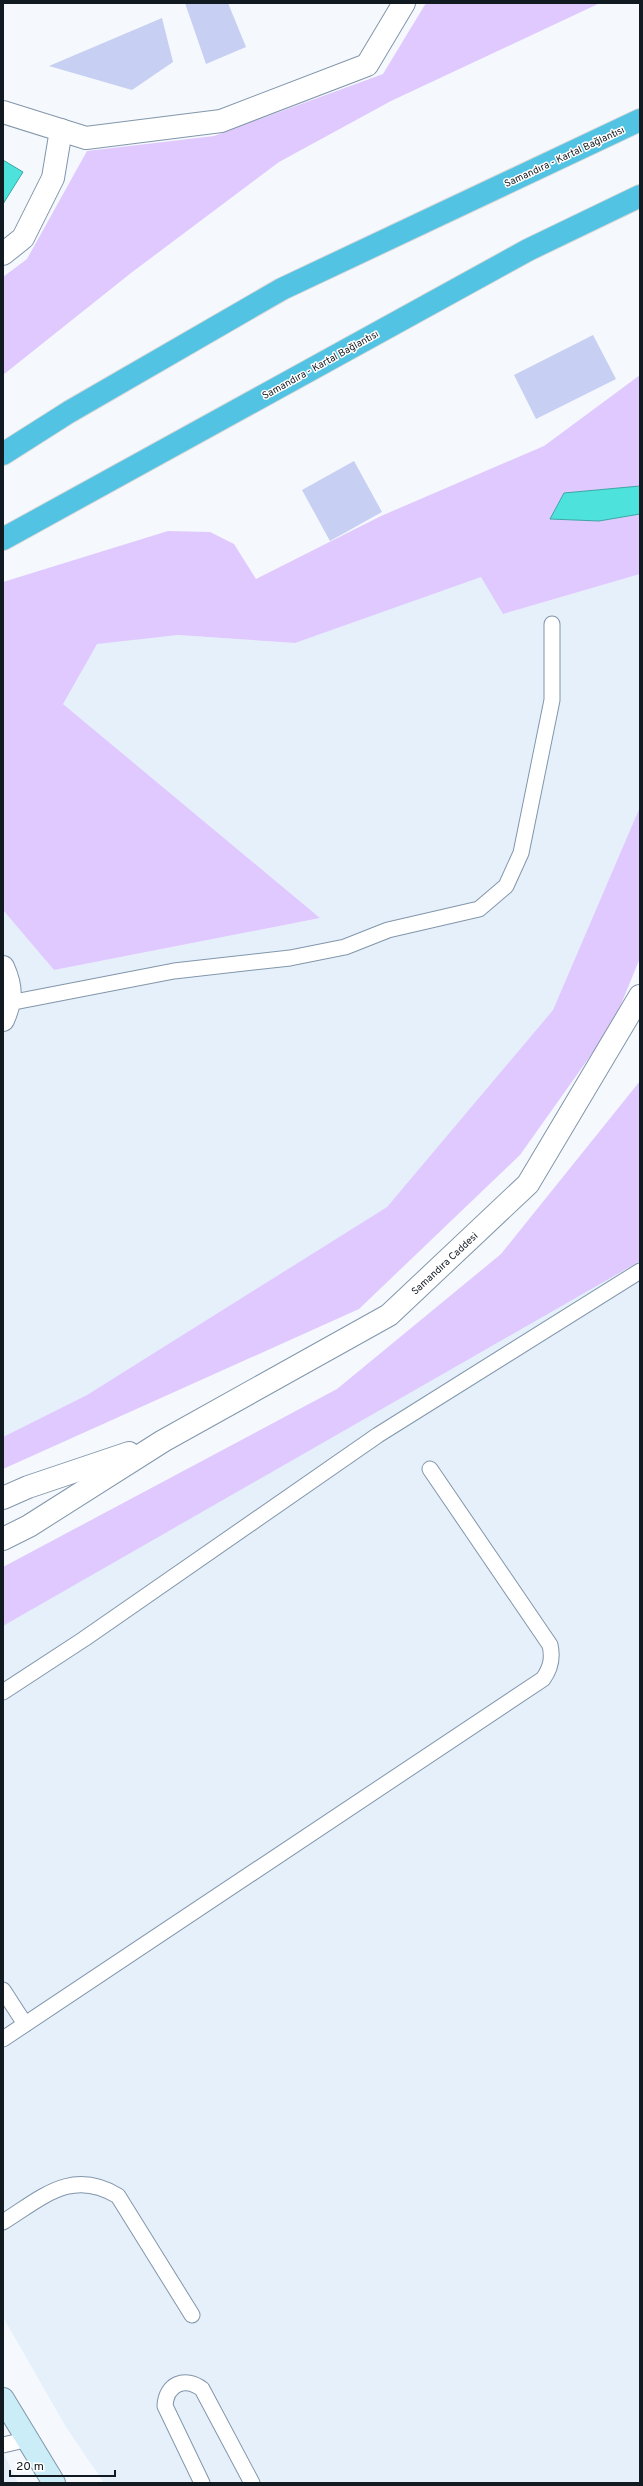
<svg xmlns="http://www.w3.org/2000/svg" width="643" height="2486" font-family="Overpass,sans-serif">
	<rect width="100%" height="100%" fill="#f5f9fe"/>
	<g fill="#e5f0fb">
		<path d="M640,574V807L553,1010L387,1207L87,1395L3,1437V910L54,970L320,918L63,704L97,643L178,635L295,643L481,576L503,614Z"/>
		<path d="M639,1259L640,2483H104L66,2427L3,2317V1626Z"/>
		<path d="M3,2452L18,2483H3Z"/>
	</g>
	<g fill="#dfc9fe">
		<path d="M426,3H600L391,101L279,162L131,273L3,375V277L27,259L87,151L214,136L383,74Z"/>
		<path d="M640,375V486L564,493L550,519L599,521L640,514V574L503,614L481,577L295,643L178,635L97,644L63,704L320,918L54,970L3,910V582L168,531L210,532L234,544L256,579L381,516L544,446Z"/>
		<path d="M640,807V958L613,1024L520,1155L359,1309L3,1469V1437L87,1395L387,1207L553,1010Z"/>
		<path d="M640,1081V1261L3,1626V1567L337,1389L501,1254Z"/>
	</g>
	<g fill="#4ee2dc" stroke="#3ca6a4">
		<path d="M3,160L23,172L3,204Z"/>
		<path d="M640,486V514L599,521L550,519L564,493Z"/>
	</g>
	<g fill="#c7cff2">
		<path d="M185,3H228L246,47L206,64Z"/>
		<path d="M162,18L173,62L132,90L49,66Z"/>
		<path d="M593,335L616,379L536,419L514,375Z"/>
		<path d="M354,461L382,512L330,541L302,490Z"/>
	</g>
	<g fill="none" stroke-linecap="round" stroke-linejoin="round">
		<g stroke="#8296aa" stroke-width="17">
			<g id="service">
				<path d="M9,1003L174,971L290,958L345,947L388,930L479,909L506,886L521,853L552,700V624"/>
				<path d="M3,1692L84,1639L378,1435L640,1271"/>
				<path d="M3,1990L25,2024"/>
				<path d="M3,2039L543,1679C551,1668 553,1658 550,1645L430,1469"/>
				<path d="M3,2222C43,2197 72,2168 118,2196L192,2315"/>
				<path d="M3,2445L29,2439"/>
				<path d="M202,2483L165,2406C166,2384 185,2376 202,2389L252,2483"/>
			</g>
		</g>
		<g stroke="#8296aa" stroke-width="24">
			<g id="minor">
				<path d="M3,112L86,138L221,121L367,65L404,3"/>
				<path d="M3,254L23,238L53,178L61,130"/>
				<path d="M3,967C12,987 12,1000 3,1020"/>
			</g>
		</g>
		<g stroke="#8296aa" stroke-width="24">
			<g id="tertiary">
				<path d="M3,1498L28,1487L129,1453"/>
				<path d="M3,1539L29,1526L163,1441L389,1315L528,1184L640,996"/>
			</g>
		</g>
		<g stroke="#8296aa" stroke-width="24">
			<path id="secondary" d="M3,2399L54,2483"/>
		</g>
		<g stroke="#d4d6d7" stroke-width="24">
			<g id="motorway">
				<path d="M3,454L69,412L282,289L640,120"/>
				<path d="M3,539L528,250L640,196"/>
			</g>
		</g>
		<use href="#service" stroke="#fff" stroke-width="15"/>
		<use href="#minor" stroke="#fff" stroke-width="22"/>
		<use href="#tertiary" stroke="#fff" stroke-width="22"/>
		<use href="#secondary" stroke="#cbedf7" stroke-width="22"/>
		<use href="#motorway" stroke="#52c3e3" stroke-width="22"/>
	</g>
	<g text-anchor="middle" stroke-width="3" stroke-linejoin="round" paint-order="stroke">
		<g font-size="10" fill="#121a21" stroke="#fff">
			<text transform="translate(564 156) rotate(-25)" y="4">Samandıra - Kartal Bağlantısı</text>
			<text transform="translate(320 364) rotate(-29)" y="4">Samandıra - Kartal Bağlantısı</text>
			<text transform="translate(444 1263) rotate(-43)" y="4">Samandıra Caddesi</text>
		</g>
	</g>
	<rect width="643" height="2486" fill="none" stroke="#121a21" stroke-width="8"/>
	<path d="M10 2470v6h105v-6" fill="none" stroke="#121a21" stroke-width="2"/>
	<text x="16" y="2470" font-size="12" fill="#121a21" stroke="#ffffff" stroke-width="3" paint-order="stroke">20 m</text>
</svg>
